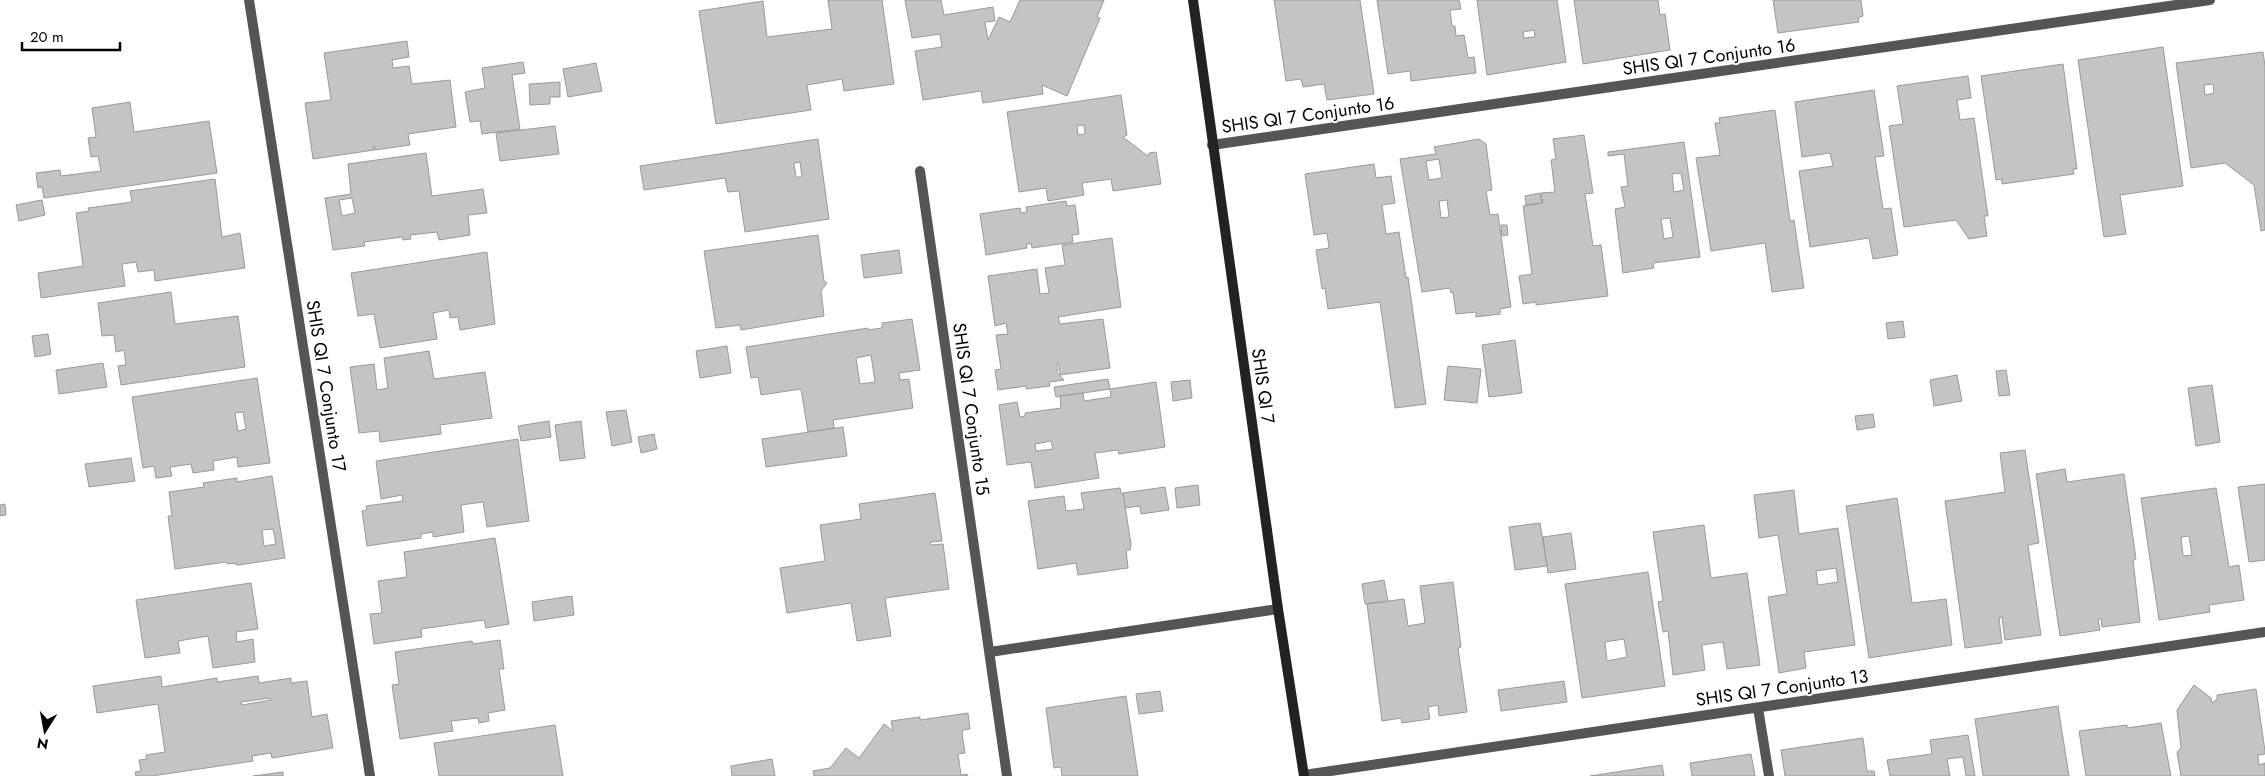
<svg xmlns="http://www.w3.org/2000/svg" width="2265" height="776" font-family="Jost,sans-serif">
	<rect width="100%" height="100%" fill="#fff"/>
	<g fill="#c4c4c4" stroke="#999" fill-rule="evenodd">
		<path d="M828,0H882L894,84L844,91L842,79L807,85L811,110L716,124L699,11L763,1L767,37L832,29Z"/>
		<path d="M905,0H941L944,15L993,7L995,21L985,22L988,40L999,17L1010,22L1020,0H1104L1097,17L1100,18L1067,96L1042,85L1043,94L983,103L981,91L923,100L915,51L942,47L940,34L912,38Z"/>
		<path d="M1274,0H1360L1374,94L1327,100L1324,84L1303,87L1301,79L1286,81Z"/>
		<path d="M1377,0H1459L1461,9L1450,10L1452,26H1455L1456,36L1464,35L1468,58L1474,57L1476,73L1411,81L1410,71L1388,74Z"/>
		<path d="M1477,0H1557L1566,62L1487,75ZM1534,30L1535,37L1524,38L1523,32Z"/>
		<path d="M1574,0H1658L1660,15L1665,14L1670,50L1583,64Z"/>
		<path d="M1773,0H1861L1863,16L1858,18L1859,22L1778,33Z"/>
		<path d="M407,41L409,57L392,60L393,68L409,66L412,84L450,80L456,127L408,134L410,145L375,150L374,146V150L313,159L305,103L331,100L324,53Z"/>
		<path d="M2163,47L2183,186L2120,195L2126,234L2104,237L2078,60Z"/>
		<path d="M2263,52L2265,66V230L2261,231L2254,185L2225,163L2191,168L2176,63ZM2213,84L2214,93L2205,95L2204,85Z"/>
		<path d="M523,62L525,73L512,75L520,129L482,134L480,121L470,122L465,92L485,88L482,68Z"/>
		<path d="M596,63L602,91L568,97L563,69Z"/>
		<path d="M2063,64L2077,169H2073L2074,174L2002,184V179L1996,180L1981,76Z"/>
		<path d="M1968,76L1971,98L1957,100L1960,120L1974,118L1988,216H1984L1987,236L1969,239L1956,220L1904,227L1889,126L1903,124L1897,86Z"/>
		<path d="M560,82V97H550V104L530,105L529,84Z"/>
		<path d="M1874,90L1884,156L1875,157L1883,209L1891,208L1898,255L1873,259L1869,238L1810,247L1799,171L1833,166L1830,153L1802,157L1795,102Z"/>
		<path d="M1121,95L1127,135L1123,137L1148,156L1149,153L1156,152L1161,184L1113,191L1111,179L1082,183L1084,195L1048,201L1046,188L1019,192L1007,112ZM1084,125L1085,134L1078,135L1077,126Z"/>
		<path d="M130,102L134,132L209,121L217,173L44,198L42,187L38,188L36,173L60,170L61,176L101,171L98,156L91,157L88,138L96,137L92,108Z"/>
		<path d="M1775,110L1790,221L1794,220L1804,288L1772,292L1765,243L1711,251L1696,158L1720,155L1715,123H1720L1719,118Z"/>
		<path d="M555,126L559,154L500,161L496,133Z"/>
		<path d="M1584,135L1593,193L1585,194L1593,246L1601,245L1608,296L1536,305V302L1523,304L1519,276L1532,274L1523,206L1543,203L1541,193L1555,192L1551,160L1556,159L1553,139Z"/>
		<path d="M818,139L829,219L745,232L739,191L728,192L725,178L644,190L640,166ZM800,162L802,177H796L794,163Z"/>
		<path d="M1479,139L1486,144L1492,190L1486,191L1490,215L1498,214L1511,307L1500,309V314L1476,317V312L1456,314L1453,292L1451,293L1450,288L1422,292L1400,159L1436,154L1434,147ZM1439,159L1442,178L1429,180L1426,161ZM1447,200L1449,217L1441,218L1439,201Z"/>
		<path d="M1684,142L1700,257L1653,263L1654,268L1623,273L1615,209L1625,207L1621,187L1628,186L1624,154L1608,156V152ZM1681,173L1684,190L1674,192L1672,174ZM1670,218L1673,237L1664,239L1661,219Z"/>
		<path d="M426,153L432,196L483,189L487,213L468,215L470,235L439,240L437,232L410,235L411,239L403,240L402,237L364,242L365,246L333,250L325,198L351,194L348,164ZM352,198L355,213L342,216L339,200Z"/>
		<path d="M1374,164L1376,178L1391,176L1395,203L1382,205L1386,234L1399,232L1406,278L1408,277L1426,404L1395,408L1380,302L1328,309L1325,288L1322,289L1316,250L1329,248L1327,233L1314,235L1305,174Z"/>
		<path d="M215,179L222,237L240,233L245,268L155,281L154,270L138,272L136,262L122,264L125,286L41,298L38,273L83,266L76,213L89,211L88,208L132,202L130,191Z"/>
		<path d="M1540,193L1542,203L1526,205L1525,196Z"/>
		<path d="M42,200L45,215L19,221L16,205Z"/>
		<path d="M1066,201L1067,206L1075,205L1079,234L1072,235L1073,242L1032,248L1031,243L1026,245L1027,248L986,255L980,214L1020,208L1021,213L1027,212L1026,207Z"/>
		<path d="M1501,225H1507L1508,235L1502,236Z"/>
		<path d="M818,235L824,281L827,283L821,291L824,316L741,330L740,325L716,328L704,251Z"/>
		<path d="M1112,238L1121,307L1058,317L1060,324L1103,319L1110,368L1060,375L1059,363L1057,364L1058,370L1056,371L1064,380L1049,382L1050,386L1026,389V386L998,390L995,370L1001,369L996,335L1008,334L1006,323L995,326L988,276L1037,269L1040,294L1049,293L1045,268L1065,265L1062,245Z"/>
		<path d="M899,250L902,273L864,278L861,255Z"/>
		<path d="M487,252L495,324L460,330L458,317L450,318L449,310L433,313L437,339L380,348L374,314L358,316L351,273Z"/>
		<path d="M171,292L175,324L238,316L245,367L121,385L118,366L126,365L124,350L116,352L114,335L102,336L98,303Z"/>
		<path d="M912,319L920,370L899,373L900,380L909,379L913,408L833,420L834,428L808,432L801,389L761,395L758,377L751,378L746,347L868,328V330L882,328V323ZM871,355L875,382L860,384L856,358Z"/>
		<path d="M1903,321L1905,337L1888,339L1886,323Z"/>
		<path d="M48,334L51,354L35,357L32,336Z"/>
		<path d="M1515,340L1522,393L1489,397L1482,345Z"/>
		<path d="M727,346L731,373L700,378L696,351Z"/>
		<path d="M429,351L434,379L485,372L492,418L440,425L441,434L380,442L379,431L359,433L350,367L374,364L377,390L388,388L384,358Z"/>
		<path d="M103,363L107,387L59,394L56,370Z"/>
		<path d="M1448,366L1481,369L1477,403L1444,400Z"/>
		<path d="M2006,370L2010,395L1999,396L1996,371Z"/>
		<path d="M1957,375L1962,401L1934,406L1930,380Z"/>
		<path d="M257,378L270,463L238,467L237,457L213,461L214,470L193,473L191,464L170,467L172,476L156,478L154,466L143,468L132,397ZM243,412L246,429L238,431L235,413Z"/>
		<path d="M1108,379L1110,389L1056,397L1054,387Z"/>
		<path d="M1190,380L1192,398L1173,401L1171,382Z"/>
		<path d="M1156,382L1165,447L1119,454L1118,450L1095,453L1099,478L1035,488L1031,462L1007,465L999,405L1017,402L1020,417L1025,416V413L1061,408L1060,396L1083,393L1084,401L1111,397L1110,389ZM1051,441L1053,449L1036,451L1035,444Z"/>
		<path d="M2212,385L2220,442L2196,446L2188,388Z"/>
		<path d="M626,410L632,442L612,446L606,412Z"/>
		<path d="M1873,414L1875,427L1857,430L1855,416Z"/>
		<path d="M549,421L551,437L521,441L518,426Z"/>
		<path d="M581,421L585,458L560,461L555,425Z"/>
		<path d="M843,427L847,456L766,467L762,439Z"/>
		<path d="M654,434L657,449L641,453L638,437Z"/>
		<path d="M518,439L529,521L487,527L483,502L461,505L464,532L433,537V532L421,534V538L367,546L362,511L367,510L366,506L403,501L402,495L381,499L376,461Z"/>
		<path d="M2025,450L2039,543L2028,545L2041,635L2005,640L2002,617L1999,618L2002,643L1965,648L1945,501L2005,492L2000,453Z"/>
		<path d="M131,458L135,481L89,487L85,464Z"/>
		<path d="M2065,469L2067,482L2124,474L2136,559L2133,560L2140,622L2102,627L2101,619H2098L2100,630L2060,636L2036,474Z"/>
		<path d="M272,476L285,558L239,565H236V563L227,564L226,562L175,569L168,516H172L169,492L204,487L203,483L237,478V482ZM273,529L276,544L264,546L262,530Z"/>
		<path d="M2265,484V560L2249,562L2238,487Z"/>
		<path d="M1198,485L1200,505L1177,508L1175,488Z"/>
		<path d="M1165,487L1169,510L1141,514L1140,506L1125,508L1123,493Z"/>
		<path d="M1120,488L1121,493H1123L1131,544L1130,550H1126L1128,568L1078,575L1076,563L1038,569L1028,501L1064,496L1066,511L1084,509L1081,493Z"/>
		<path d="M2216,488L2229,567L2239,565L2244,600L2209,605L2210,612L2159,620L2141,498ZM2189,536L2192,555L2183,556L2181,537Z"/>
		<path d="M1794,490L1799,534L1838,528L1855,645L1804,652L1806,668L1779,673L1768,597L1787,594L1778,535L1759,538L1754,495ZM1836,568L1838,582L1818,585L1816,571Z"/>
		<path d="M935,493L942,541L930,542L931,545L943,544L949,589L885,598L891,636L857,641L851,603L787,613L780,568L825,561L820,525L861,519L859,504Z"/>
		<path d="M1897,498L1912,603L1946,599L1952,645L1869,658L1846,506Z"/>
		<path d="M5,504L6,515L0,516V505Z"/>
		<path d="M1540,523L1547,566L1515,570L1509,527Z"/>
		<path d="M1704,525L1711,578L1747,573L1760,665L1727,669L1723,642L1702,645L1705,670L1673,675L1668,631L1663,632L1658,602L1663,601L1653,532Z"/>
		<path d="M1571,533L1576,569L1548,573L1543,537Z"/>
		<path d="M495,538L509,624L486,628L484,620L421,629L422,637L374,644L370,614L382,613L378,581L407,577L404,552Z"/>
		<path d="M1648,572L1665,686L1582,698L1565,584ZM1624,639L1627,657L1607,661L1605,642Z"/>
		<path d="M1384,580L1388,601L1365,604L1362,584Z"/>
		<path d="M1453,582L1461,647L1458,648L1467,712L1439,716L1438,705L1428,707L1430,719L1402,723L1401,718L1382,721L1367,604L1404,599L1408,626L1425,623L1420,586Z"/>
		<path d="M251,583L258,629L236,632L237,642L253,639L255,662L213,668L208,636L178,641L180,653L145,658L136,600Z"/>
		<path d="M572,596L574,615L534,621L532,602Z"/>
		<path d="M500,640L504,669H499L505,710L488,713L489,721L479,723L478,718L451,721L453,731L400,739L392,685L399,684L395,652L472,641L473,644Z"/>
		<path d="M161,676L162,687L217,678V682L258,676L259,683L291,678V683L307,681L312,717L327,714L333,748L272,758L271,753L252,756L253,761L152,776H136L135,772L141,771L139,760L147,759L146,755L165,752L158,704L97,713L93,686ZM270,698L271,700L242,705L241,702Z"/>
		<path d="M1564,681L1567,702L1501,711L1498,690Z"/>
		<path d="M2194,685L2211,698L2212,703L2217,699V695L2256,689L2265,751V754L2258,755L2259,765L2265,763V776H2181L2177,752L2181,748L2177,710Z"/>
		<path d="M1160,691L1163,711L1139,714L1136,694Z"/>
		<path d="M1126,696L1138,776H1062L1061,767L1054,768L1046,708Z"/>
		<path d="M2058,706L2069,776H1983L1975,719Z"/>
		<path d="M968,713L970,729L963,730L962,733L965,753L958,754L961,775L967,774L968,776H814L813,771L830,768L846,748L859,758L884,724L893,731L891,721L920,717V720Z"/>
		<path d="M2161,723L2171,776H2086L2079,731L2127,725V728Z"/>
		<path d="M555,725L563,776H439L434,743Z"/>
		<path d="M1968,735L1975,776H1966L1963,757L1947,759L1950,776H1890L1887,760L1932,754L1930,740Z"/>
		<path d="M1863,738L1867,771H1874L1875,776H1785L1781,750Z"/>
		<path d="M1751,754L1755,776H1692L1690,763Z"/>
		<path d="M772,759L775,776H732L731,766Z"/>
		<path d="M1662,765L1664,776H1590Z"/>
		<path d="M283,772V776H253Z"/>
	</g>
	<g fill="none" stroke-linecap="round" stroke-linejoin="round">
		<path stroke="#555" stroke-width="10" d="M1758,708L1769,776"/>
		<g stroke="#555" stroke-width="10">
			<path d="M249,0L370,776"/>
			<path d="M1212,145L2210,0"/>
			<path d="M920,171L1007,776"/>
			<path d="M990,652L1278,609"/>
			<path d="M1304,775L2265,632"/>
		</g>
		<path stroke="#222" stroke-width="10" d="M1193,0L1278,609L1304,776"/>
	</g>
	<g text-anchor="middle" stroke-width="4" stroke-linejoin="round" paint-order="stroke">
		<g font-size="18" fill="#000" stroke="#fff">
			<text transform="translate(1709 57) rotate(-8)" y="6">SHIS QI 7 Conjunto 16</text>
			<text transform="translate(1308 115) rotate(-8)" y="6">SHIS QI 7 Conjunto 16</text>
			<text transform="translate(326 386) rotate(81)" y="6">SHIS QI 7 Conjunto 17</text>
			<text transform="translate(1263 386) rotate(82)" y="6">SHIS QI 7</text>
			<text transform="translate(971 409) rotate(82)" y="6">SHIS QI 7 Conjunto 15</text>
			<text transform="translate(1782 688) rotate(-8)" y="6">SHIS QI 7 Conjunto 13</text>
		</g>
	</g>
	<g transform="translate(45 731) rotate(191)" stroke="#ffffff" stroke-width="4" paint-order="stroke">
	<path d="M0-4L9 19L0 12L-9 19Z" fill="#000000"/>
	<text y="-8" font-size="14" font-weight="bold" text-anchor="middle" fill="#000000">N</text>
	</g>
	<path d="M22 42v8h98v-8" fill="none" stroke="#000000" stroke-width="2.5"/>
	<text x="30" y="42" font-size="15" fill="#000000" stroke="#ffffff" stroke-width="4" paint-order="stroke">20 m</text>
</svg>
